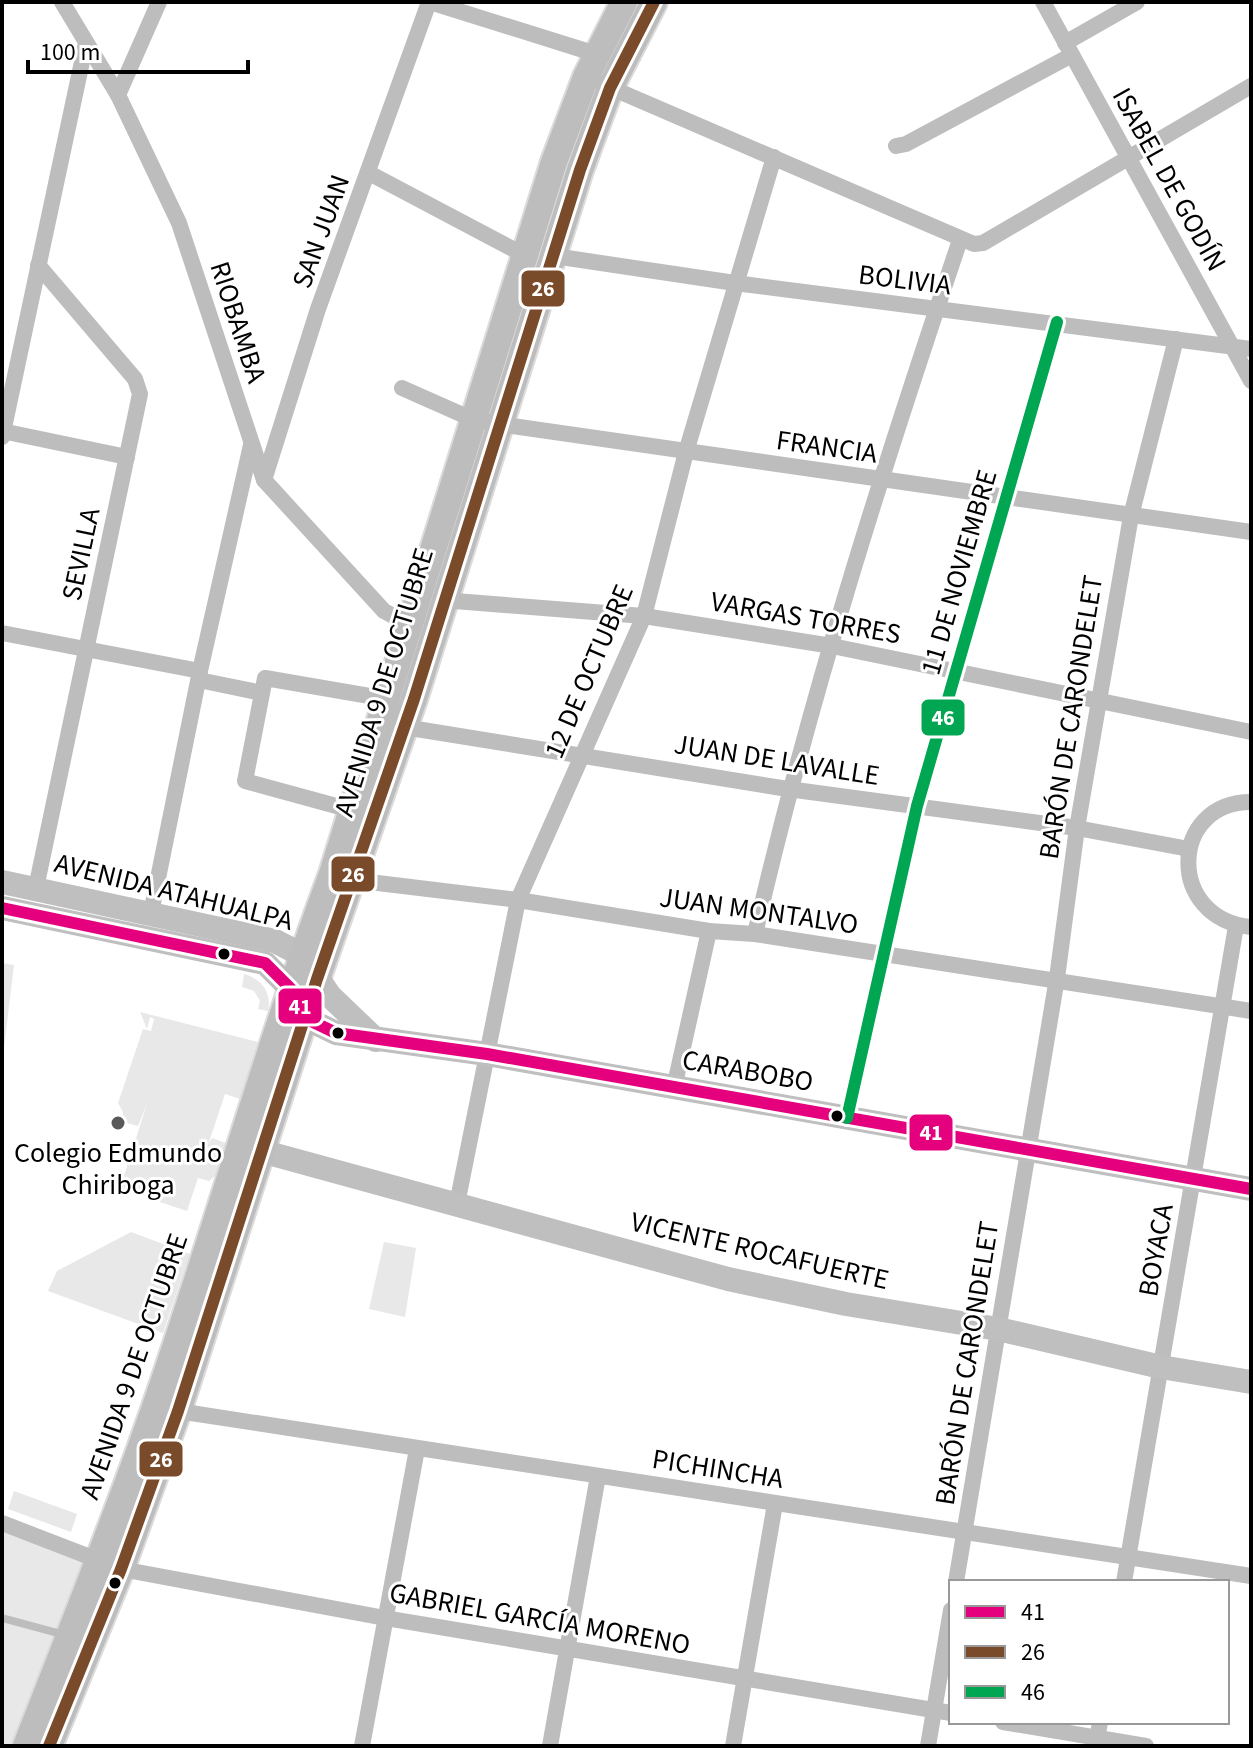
<svg xmlns="http://www.w3.org/2000/svg" width="1253" height="1748" font-family="'Source Sans 3',sans-serif">
	<rect width="100%" height="100%" fill="#fff"/>
	<g fill="#e8e8e8">
		<path d="M2,963L14,965L2,1064Z"/>
		<path d="M244,974C262,979 272,993 268,1011L258,1009L260,1001L254,991L242,987Z"/>
		<path d="M140,1012L258,1042L240,1099L225,1094L208,1145L212,1138L226,1143L216,1175L209,1181L198,1178L187,1211L154,1200L155,1194L153,1198L120,1188L147,1104L138,1126L123,1122V1112L118,1103L143,1029L151,1031L154,1019L150,1017L147,1029Z"/>
		<path d="M131,1232L190,1254L163,1333L48,1291L57,1271Z"/>
		<path d="M384,1242L416,1248L405,1317L369,1309Z"/>
		<path d="M14,1491L77,1514L71,1532L8,1509Z"/>
		<path d="M2,1529L94,1558L19,1746H2Z"/>
	</g>
	<g fill="none" stroke-linecap="round" stroke-linejoin="round">
		<g stroke="#dbdbdb" stroke-width="30">
			<g id="primary">
				<path d="M26,1746C70,1633 115,1522 155,1407C216,1230 267,1049 332,874L554,162L586,77L624,2"/>
				<path d="M49,1746L121,1569L178,1411L317,979L414,699L580,170L610,88L654,2"/>
			</g>
		</g>
		<path stroke="#bdbdbd" stroke-width="8" d="M2,1618L65,1635"/>
		<g stroke="#bdbdbd" stroke-width="16">
			<path d="M62,2L118,95L179,223L264,480L384,611L408,624"/>
			<path d="M430,2L596,54"/>
			<path d="M1043,2L1251,381"/>
			<path d="M1065,43L1137,2"/>
			<path d="M602,84L974,244L983,243L1251,86"/>
			<path d="M118,95L159,2"/>
			<path d="M896,146L906,144L1072,55"/>
			<path d="M369,173L526,256"/>
			<path d="M554,256L735,283L1251,349"/>
			<path d="M402,388L472,419L498,424L1251,532"/>
			<path d="M2,431L127,457"/>
			<path d="M2,437L86,43"/>
			<path d="M264,480L318,309L429,2"/>
			<path d="M442,600L644,616L832,646L1251,732"/>
			<path d="M2,633L200,671"/>
			<path d="M199,680L262,693"/>
			<path d="M404,727L788,789L1077,828L1189,849"/>
			<path d="M1251,802C1169,802 1166,919 1251,927"/>
			<path d="M351,810L245,781L265,678L387,699"/>
			<path d="M353,880L518,900L709,931L755,934L1251,1011"/>
			<path d="M36,888L140,394L135,379L38,265"/>
			<path d="M151,913L200,671L251,445"/>
			<path d="M755,934C809,699 883,468 960,240"/>
			<path d="M674,1088L709,931"/>
			<path d="M847,1118L917,806L1057,322"/>
			<path d="M457,1204L518,900L644,616L686,452L774,157"/>
			<path d="M178,1411L1251,1576"/>
			<path d="M2,1523L121,1569L385,1618L951,1713"/>
			<path d="M956,1582L1057,978L1077,828L1131,516L1176,339"/>
			<path d="M1124,1582L1236,926"/>
			<path d="M1003,1722L1146,1746"/>
			<path d="M362,1746L417,1449"/>
			<path d="M550,1746L598,1476"/>
			<path d="M733,1746L775,1504"/>
			<path d="M928,1746L951,1610"/>
			<path d="M1096,1746L1100,1722"/>
		</g>
		<g stroke="#bfbfbf" stroke-width="24">
			<path d="M2,882L275,941L302,955L330,996L376,1040"/>
			<path d="M2,908L265,963L291,989L307,1019L336,1033L487,1054L1251,1189"/>
			<path d="M261,1151L728,1279L846,1304L998,1329L1161,1367L1251,1382"/>
		</g>
		<use href="#primary" stroke="#bdbdbd" stroke-width="26"/>
		<g stroke="#fff" stroke-width="18">
			<path id="bus-1" d="M2,908L265,963L291,989L307,1019L336,1033L487,1054L1251,1189"/>
		</g>
		<g stroke="#fff" stroke-width="18">
			<path id="bus-2" d="M49,1746L121,1569L178,1411L317,979L414,699L580,170L610,88L654,2"/>
		</g>
		<g stroke="#fff" stroke-width="18">
			<path id="bus-3" d="M847,1118L917,806L1057,322"/>
		</g>
		<use href="#bus-1" stroke="#e5007d" stroke-width="12"/>
		<use href="#bus-2" stroke="#7a4b2a" stroke-width="12"/>
		<use href="#bus-3" stroke="#00a651" stroke-width="12"/>
	</g>
	<g fill="#000" stroke="#fff" stroke-width="3">
		<circle cx="224" cy="954" r="7"/>
		<circle cx="338" cy="1033" r="7"/>
		<circle cx="837" cy="1116" r="7"/>
		<circle cx="115" cy="1583" r="7"/>
	</g>
	<circle fill="#595959" stroke="#fff" stroke-width="3" cx="118" cy="1123" r="8"/>
	<g text-anchor="middle" stroke-width="6" stroke-linejoin="round" paint-order="stroke">
		<g font-size="28" fill="#000" stroke="#fff">
			<text transform="translate(1170 179) rotate(61)" y="10">ISABEL DE GODÍN</text>
			<text transform="translate(320 231) rotate(-70)" y="10">SAN JUAN</text>
			<text transform="translate(905 279) rotate(7)" y="10">BOLIVIA</text>
			<text transform="translate(239 322) rotate(72)" y="10">RIOBAMBA</text>
			<text transform="translate(827 446) rotate(8)" y="10">FRANCIA</text>
			<text transform="translate(80 554) rotate(-78)" y="10">SEVILLA</text>
			<text transform="translate(958 572) rotate(-74)" y="10">11 DE NOVIEMBRE</text>
			<text transform="translate(806 617) rotate(10)" y="10">VARGAS TORRES</text>
			<text transform="translate(588 671) rotate(-67)" y="10">12 DE OCTUBRE</text>
			<text transform="translate(383 682) rotate(-73)" y="10">AVENIDA 9 DE OCTUBRE</text>
			<text transform="translate(1070 717) rotate(-81)" y="10">BARÓN DE CARONDELET</text>
			<text transform="translate(777 759) rotate(9)" y="10">JUAN DE LAVALLE</text>
			<text transform="translate(174 891) rotate(14)" y="10">AVENIDA ATAHUALPA</text>
			<text transform="translate(759 910) rotate(8)" y="10">JUAN MONTALVO</text>
			<text transform="translate(748 1070) rotate(10)" y="10">CARABOBO</text>
			<text transform="translate(760 1250) rotate(13)" y="10">VICENTE ROCAFUERTE</text>
			<text transform="translate(1155 1250) rotate(-80)" y="10">BOYACA</text>
			<text transform="translate(966 1363) rotate(-81)" y="10">BARÓN DE CARONDELET</text>
			<text transform="translate(133 1366) rotate(-71)" y="10">AVENIDA 9 DE OCTUBRE</text>
			<text transform="translate(718 1468) rotate(9)" y="10">PICHINCHA</text>
			<text transform="translate(540 1618) rotate(10)" y="10">GABRIEL GARCÍA MORENO</text>
		</g>
		<g font-size="28" fill="#000" stroke="#fff">
			<text x="118" y="1162">Colegio Edmundo<tspan x="118" dy="32">Chiriboga</tspan></text>
		</g>
	</g>
	<g stroke="#fff" stroke-width="3">
		<rect x="520" y="269" width="46" height="39" rx="8" fill="#7a4b2a"/>
		<rect x="920" y="698" width="46" height="39" rx="8" fill="#00a651"/>
		<rect x="330" y="855" width="46" height="38" rx="8" fill="#7a4b2a"/>
		<rect x="277" y="987" width="46" height="38" rx="8" fill="#e5007d"/>
		<rect x="908" y="1113" width="46" height="39" rx="8" fill="#e5007d"/>
		<rect x="138" y="1440" width="46" height="38" rx="8" fill="#7a4b2a"/>
	</g>
	<g font-size="22" text-anchor="middle" font-weight="bold" fill="#fff">
		<text x="543" y="296">26</text>
		<text x="943" y="725">46</text>
		<text x="353" y="882">26</text>
		<text x="300" y="1014">41</text>
		<text x="931" y="1140">41</text>
		<text x="161" y="1467">26</text>
	</g>
	<rect width="1253" height="1748" fill="none" stroke="#000000" stroke-width="8"/>
	<rect x="949" y="1580" width="280" height="144" fill="#ffffff" stroke="#999999" stroke-width="2"/>
	<rect x="965" y="1606" width="40" height="12" fill="#e5007d" stroke="#999999" stroke-width="2"/>
	<text x="1021" y="1620" font-size="24" fill="#000000">41</text>
	<rect x="965" y="1646" width="40" height="12" fill="#7a4b2a" stroke="#999999" stroke-width="2"/>
	<text x="1021" y="1660" font-size="24" fill="#000000">26</text>
	<rect x="965" y="1686" width="40" height="12" fill="#00a651" stroke="#999999" stroke-width="2"/>
	<text x="1021" y="1700" font-size="24" fill="#000000">46</text>
	<path d="M28 60v12h220v-12" fill="none" stroke="#000000" stroke-width="4"/>
	<text x="40" y="60" font-size="24" fill="#000000" stroke="#ffffff" stroke-width="6" paint-order="stroke">100 m</text>
</svg>
